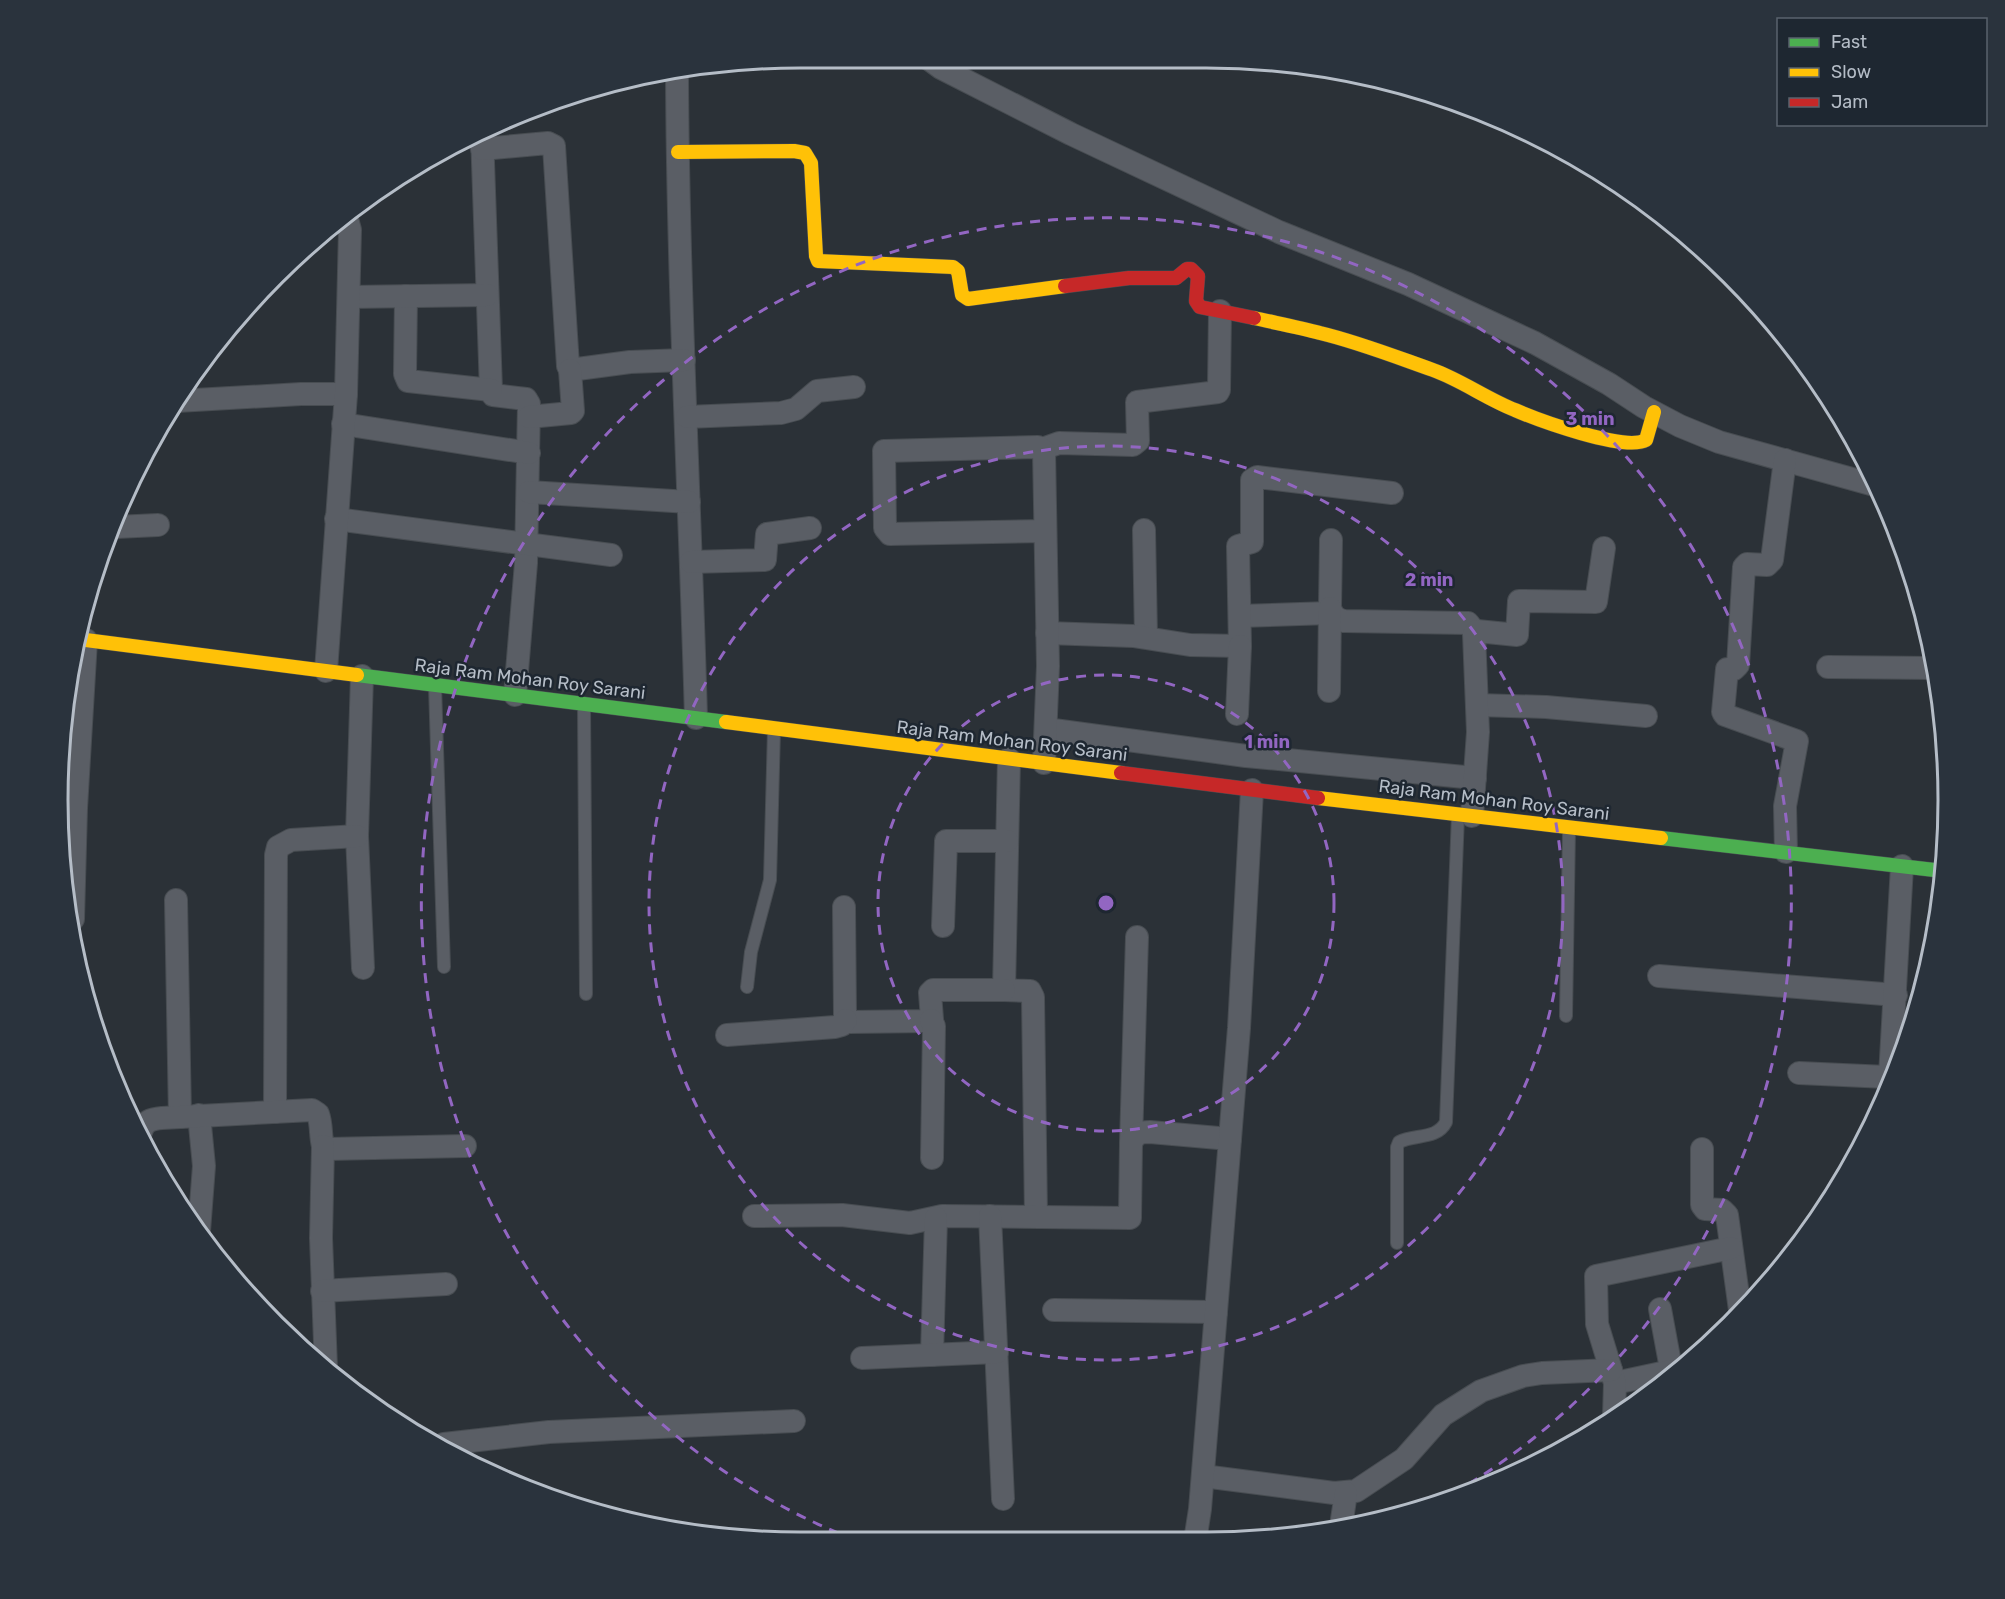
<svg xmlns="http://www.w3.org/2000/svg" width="2005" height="1599" font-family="Rubik,sans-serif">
	<rect width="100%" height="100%" fill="#2b3137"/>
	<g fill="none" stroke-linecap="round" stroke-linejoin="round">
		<g stroke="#484d52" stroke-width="14">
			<g id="lane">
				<path d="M435,686L444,967"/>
				<path d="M584,705L586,994"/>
				<path d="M747,987L751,952L770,880L774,730"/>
				<path d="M1566,1016L1569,829"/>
				<path d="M1397,1243V1147L1399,1142C1414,1134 1437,1140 1446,1122L1458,815"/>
			</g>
		</g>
		<g stroke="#484d52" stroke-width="24">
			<g id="street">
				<path d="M926,57L941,68L1071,134L1279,232L1408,284L1535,343L1609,384L1644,407L1680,426L1719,442L1874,485"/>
				<path d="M677,73C678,288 690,503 696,718"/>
				<path d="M482,134L491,390L493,395L526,399L529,404L526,563L515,695"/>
				<path d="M482,149L548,143L554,146L568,366L570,370L630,362L684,360"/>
				<path d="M406,296L405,374L408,381L491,390"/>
				<path d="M349,297L487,295"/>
				<path d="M177,401L301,394H346"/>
				<path d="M529,417L571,413L573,411L570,370"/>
				<path d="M687,417L781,413L796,409L817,391L854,387"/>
				<path d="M343,424L529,453"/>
				<path d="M1042,449L1059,443L1133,445L1138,441L1137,402L1218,392L1219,390L1220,311"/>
				<path d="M1785,460L1772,560L1767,565L1747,564L1744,567L1738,665L1734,669H1727L1723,712L1725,715L1797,741L1785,806L1786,852"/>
				<path d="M529,492L689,502"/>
				<path d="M336,519L611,555"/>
				<path d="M116,527L158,525"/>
				<path d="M1144,530L1146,637"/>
				<path d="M1331,540L1330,608C1333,616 1336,619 1344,621L1468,623L1475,632"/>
				<path d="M691,562L765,560L767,534L810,528"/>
				<path d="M1240,616L1330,613"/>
				<path d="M1047,633L1133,636L1190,645L1240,646L1238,546L1252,542V480L1257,477L1392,493"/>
				<path d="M1828,667L1933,668"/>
				<path d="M326,671L346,394L350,230L347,219"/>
				<path d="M362,676L357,836L363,968"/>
				<path d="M1329,691L1330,608"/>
				<path d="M1478,705L1546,707L1646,716"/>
				<path d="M1237,714L1240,646"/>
				<path d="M1046,729L1246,756L1475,778"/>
				<path d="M1009,759L1004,990L1030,991L1033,997L1036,1216"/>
				<path d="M1044,763L1048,666L1044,451L1038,447L884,451L885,528L890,534L1045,531"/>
				<path d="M1472,816L1478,732L1474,634L1477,631L1517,635L1519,601L1596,602L1604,548"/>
				<path d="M176,900L180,1117"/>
				<path d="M844,907L845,1016L849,1022L929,1021L932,1019L930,993L933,990H1004"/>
				<path d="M73,919L76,808L86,640"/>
				<path d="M943,926L946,841H1007"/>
				<path d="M1659,976L1896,995"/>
				<path d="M931,1020L934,1026L932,1158"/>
				<path d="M727,1035L835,1027L842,1025L846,1020"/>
				<path d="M1799,1073L1887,1077L1890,1076L1902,866"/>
				<path d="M275,1112L276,855L278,847L291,840L357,836"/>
				<path d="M199,1115L204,1166L199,1231"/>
				<path d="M141,1132C144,1121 151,1119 162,1118L312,1110L318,1114C322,1125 320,1135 323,1146L328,1149L465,1146"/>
				<path d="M1131,1143L1137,937"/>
				<path d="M323,1146L321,1238L326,1368"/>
				<path d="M1702,1149V1205L1705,1209L1722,1210L1727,1215L1740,1310"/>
				<path d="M754,1216L842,1215L910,1223L942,1216L1130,1218L1131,1143C1136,1133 1140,1132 1150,1132L1230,1139"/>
				<path d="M990,1216L1003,1499"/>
				<path d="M322,1291L446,1284"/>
				<path d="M1660,1309L1672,1374"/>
				<path d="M1054,1310L1216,1312"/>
				<path d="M932,1355L936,1218"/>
				<path d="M862,1358L997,1352"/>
				<path d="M1615,1383L1671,1371"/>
				<path d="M1614,1416L1615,1383L1597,1324L1596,1276L1731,1248"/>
				<path d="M444,1444L549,1432L794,1421"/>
				<path d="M1203,1476L1334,1493L1356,1491L1404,1459L1443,1415L1481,1391L1523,1376L1542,1373L1611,1370"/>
				<path d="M1341,1526L1346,1493"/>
				<path d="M1195,1541L1200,1509L1239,1028L1252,790"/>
			</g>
		</g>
		<g stroke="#484d52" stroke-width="15">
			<g id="fast">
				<path d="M357,675L726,722"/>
				<path d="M1661,838L1943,871"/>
			</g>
		</g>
		<g stroke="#484d52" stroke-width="15">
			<g id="slow">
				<path d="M678,152L794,151L805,153L811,163L816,256L818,261L953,267L958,271L962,295L968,299L1065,286"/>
				<path d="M1254,318C1276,323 1298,327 1320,333C1358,342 1396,357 1433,370C1461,380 1487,399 1515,410C1538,420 1625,452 1646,440L1654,412"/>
				<path d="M78,639L357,675"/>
				<path d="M726,722L1121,773"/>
				<path d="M1318,798L1661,838"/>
			</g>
		</g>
		<g stroke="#484d52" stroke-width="15">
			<g id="jam">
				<path d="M1065,286L1129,278H1176L1187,269H1191L1198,276L1196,301L1200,307L1254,318"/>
				<path d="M1121,773L1318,798"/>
			</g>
		</g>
		<use href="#lane" stroke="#5a5e65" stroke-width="12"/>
		<use href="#street" stroke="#5a5e65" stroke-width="22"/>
		<use href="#fast" stroke="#4caf50" stroke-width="14"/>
		<use href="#slow" stroke="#ffc107" stroke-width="14"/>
		<use href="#jam" stroke="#c62828" stroke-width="14"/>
	</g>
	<g fill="none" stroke="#9266c2" stroke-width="3" stroke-dasharray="10 8">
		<circle cx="1106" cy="903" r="228"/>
		<circle cx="1106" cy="903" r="457"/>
		<path d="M855 1540A685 685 0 1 1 1454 1493"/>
	</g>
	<g text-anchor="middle" stroke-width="5" stroke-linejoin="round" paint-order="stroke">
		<g font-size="18" fill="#b5bdc7" stroke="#1e2731">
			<text transform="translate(530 679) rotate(7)" y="6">Raja Ram Mohan Roy Sarani</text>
			<text transform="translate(1012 741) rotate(7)" y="6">Raja Ram Mohan Roy Sarani</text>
			<text transform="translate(1494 800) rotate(7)" y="6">Raja Ram Mohan Roy Sarani</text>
		</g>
	</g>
	<path d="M0 0H2005V1599H0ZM800 68H1206A732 732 0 0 1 1938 800V800A732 732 0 0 1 1206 1532H800A732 732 0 0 1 68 800V800A732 732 0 0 1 800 68Z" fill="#2a333d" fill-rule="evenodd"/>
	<path fill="none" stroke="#b5bdc7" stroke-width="3" d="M800 68H1206A732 732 0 0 1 1938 800V800A732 732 0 0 1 1206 1532H800A732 732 0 0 1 68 800V800A732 732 0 0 1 800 68Z"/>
	<circle cx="1106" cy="903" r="9" fill="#9266c2" stroke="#1e2731" stroke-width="3"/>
	<g font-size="18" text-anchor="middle" font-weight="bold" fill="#9266c2" stroke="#1e2731" stroke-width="5" stroke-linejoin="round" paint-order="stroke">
		<text x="1590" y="425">3 min</text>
		<text x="1429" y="586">2 min</text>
		<text x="1267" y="748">1 min</text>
	</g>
	<rect x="1777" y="18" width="210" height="108" fill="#1e2731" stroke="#5a636d" stroke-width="1.5"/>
	<rect x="1789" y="38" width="30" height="9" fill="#4caf50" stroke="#5a636d" stroke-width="1.5"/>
	<text x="1831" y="48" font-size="18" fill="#b5bdc7">Fast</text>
	<rect x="1789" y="68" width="30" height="9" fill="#ffc107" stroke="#5a636d" stroke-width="1.5"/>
	<text x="1831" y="78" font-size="18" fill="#b5bdc7">Slow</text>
	<rect x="1789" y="98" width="30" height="9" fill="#c62828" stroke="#5a636d" stroke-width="1.5"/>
	<text x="1831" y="108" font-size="18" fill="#b5bdc7">Jam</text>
</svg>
